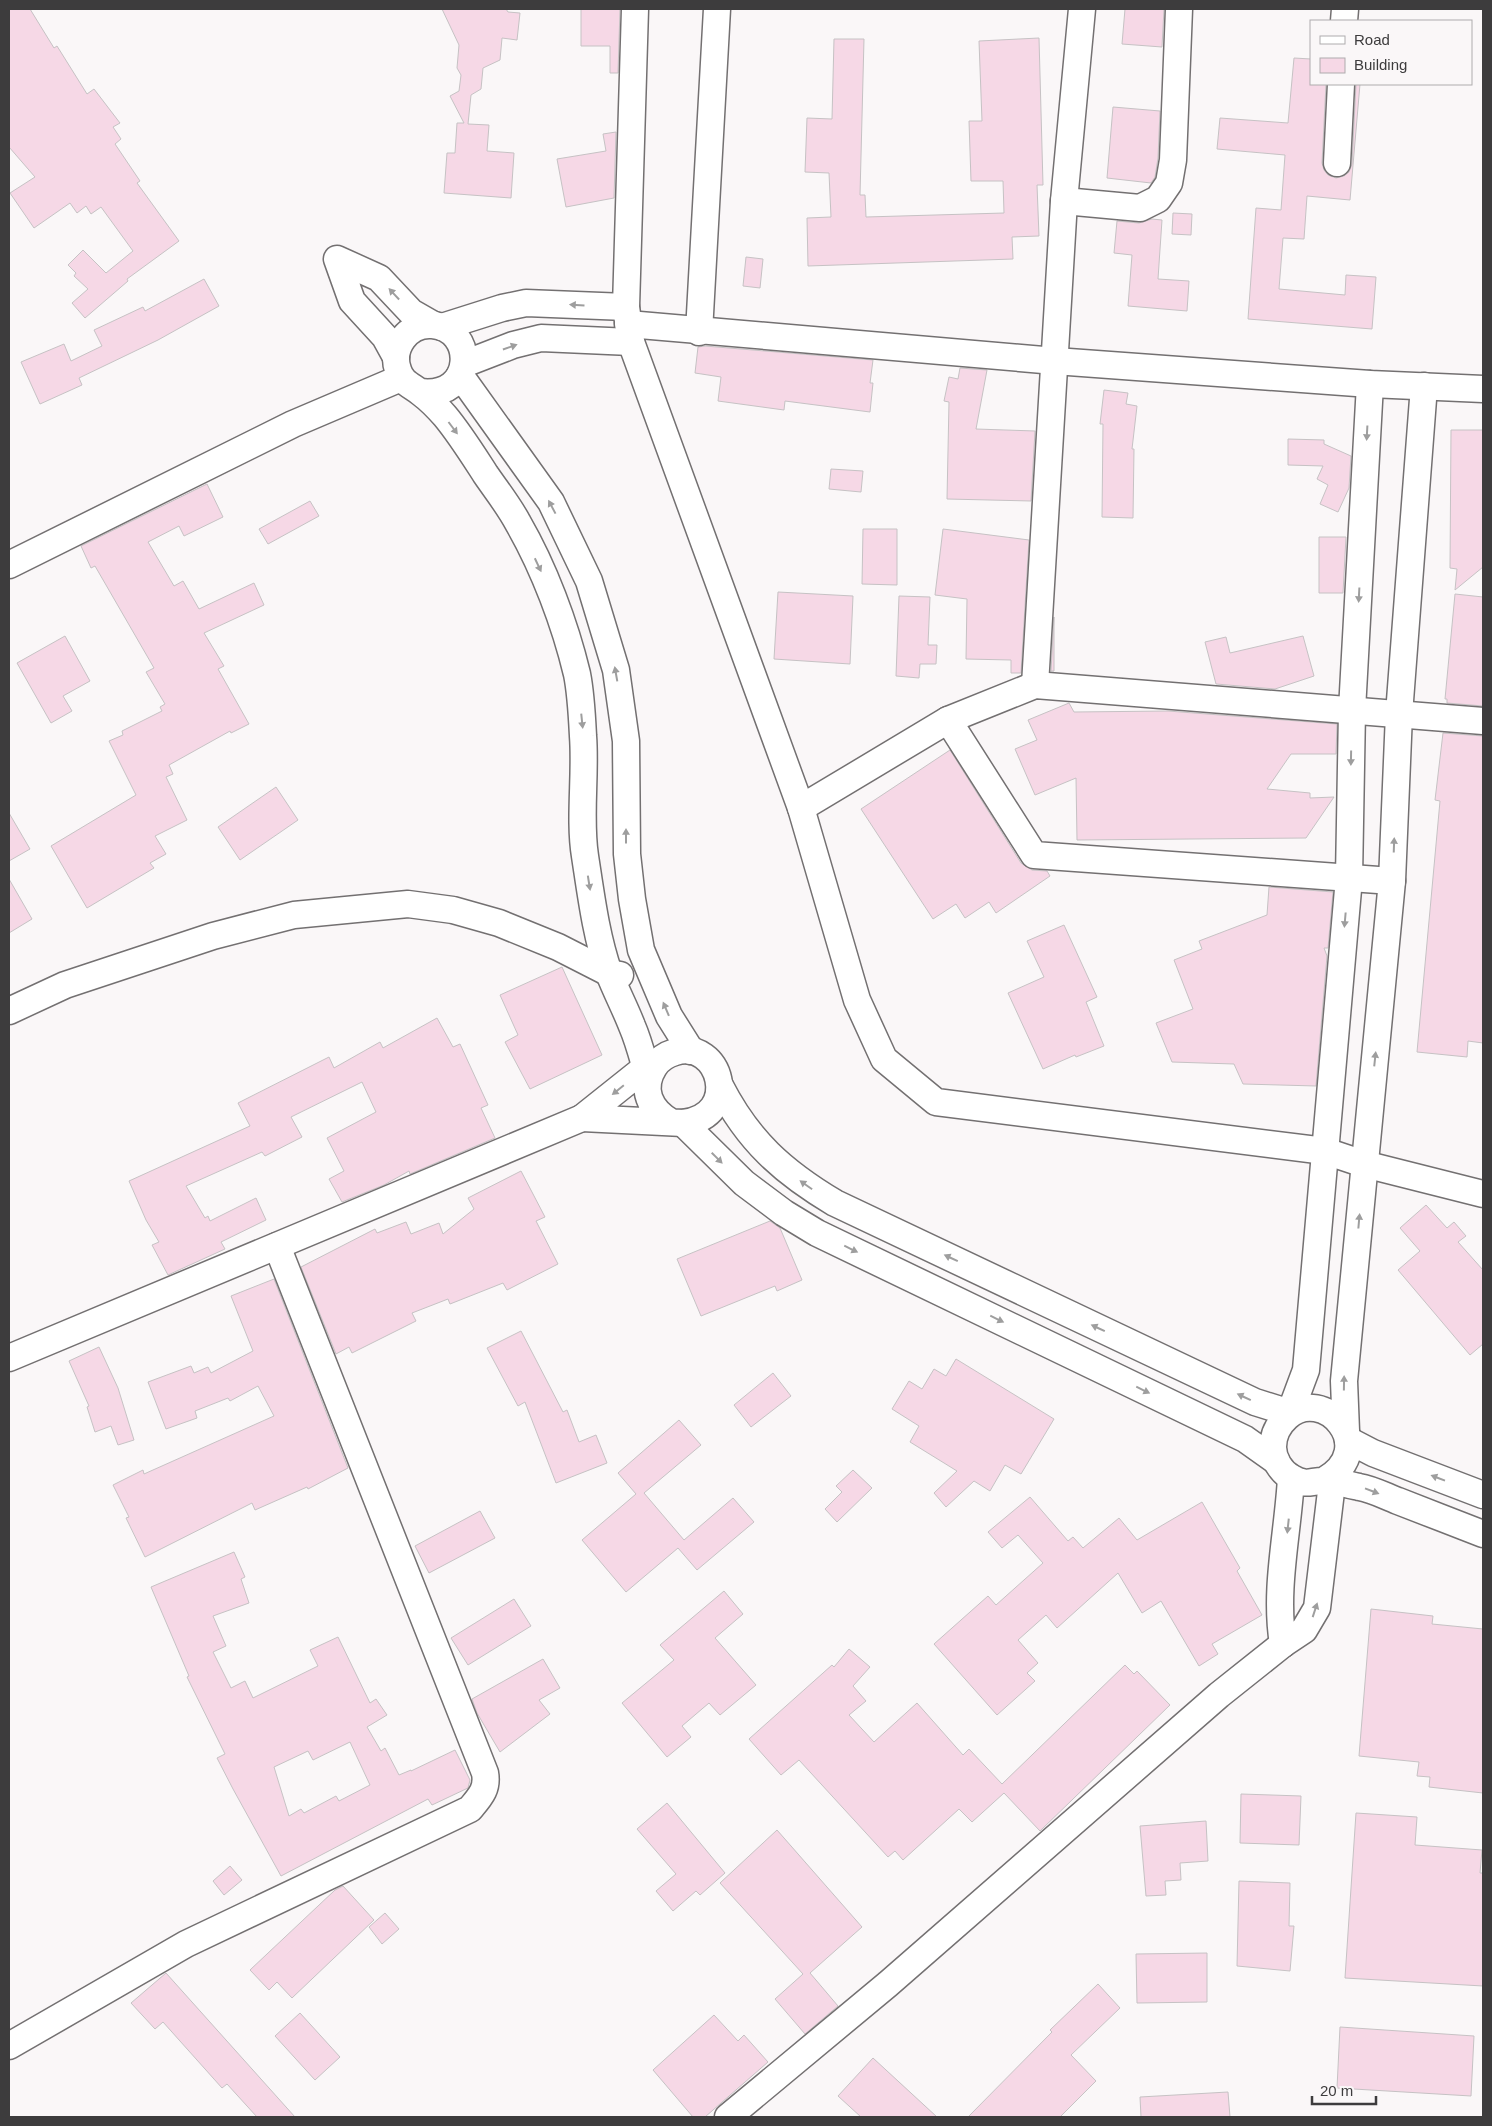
<svg xmlns="http://www.w3.org/2000/svg" width="1492" height="2126" font-family="Arial,sans-serif">
	<rect width="100%" height="100%" fill="#faf7f8"/>
	<g fill="#f6d8e6" stroke="#c6c2c4" fill-rule="evenodd">
		<path d="M9,9H30L54,48L57,46L87,94L94,89L120,123L113,127L121,139L115,144L140,181L137,183L179,241L127,279L128,281L85,318L72,303L88,289L74,276L76,273L68,265L83,250L106,273L133,251L101,207L91,214L86,206L77,213L70,203L34,228L10,193L35,177L9,147Z"/>
		<path d="M442,9H506L508,12L520,13L517,40L502,38L500,60L483,68L481,89L471,95L468,124L489,125L487,151L514,153L511,198L444,193L447,153H455L457,123H464L450,96L459,91L461,75L457,68L459,45Z"/>
		<path d="M581,9H620L618,73H610V46H581Z"/>
		<path d="M1125,9H1164L1162,47L1122,44Z"/>
		<path d="M1039,38L1043,185H1037L1039,236L1012,237L1013,259L808,266L807,218L831,217L829,173L805,172L807,118L832,119L834,39H864L860,195H865L866,217L1004,213L1003,181H971L969,121H982L979,41Z"/>
		<path d="M1294,58L1311,59V84H1326L1322,163L1324,170L1328,175L1336,178L1344,176L1349,172L1352,164L1356,84H1360L1350,200L1307,196L1304,239L1283,238L1279,289L1345,295L1346,275L1376,277L1372,329L1248,319L1256,208L1281,210L1285,155L1217,149L1220,118L1288,123Z"/>
		<path d="M1113,107L1160,111L1158,158L1155,177L1151,183L1107,178Z"/>
		<path d="M616,132L614,198L566,207L557,159L606,151L603,134Z"/>
		<path d="M1173,213L1192,214L1191,235L1172,234Z"/>
		<path d="M1152,219L1162,220L1158,279L1189,281L1187,311L1128,306L1132,255L1114,253L1117,221L1139,223Z"/>
		<path d="M746,257L763,259L760,288L743,286Z"/>
		<path d="M204,279L219,306L158,340L79,378L82,385L40,404L21,362L64,344L71,361L102,346L94,330L143,307L145,311Z"/>
		<path d="M705,346L873,360L870,383H873L870,412L785,401L784,410L718,401L721,377L695,373L698,347Z"/>
		<path d="M960,368L987,370L976,429L1035,431L1031,501L947,499L949,402L944,401L949,377L958,379Z"/>
		<path d="M1104,390L1128,393L1126,404L1137,406L1132,449H1134L1133,518L1102,517L1103,424H1100Z"/>
		<path d="M1451,430H1483V567L1455,590L1457,569L1450,568Z"/>
		<path d="M1288,439L1324,440V444L1351,456L1349,488L1338,512L1320,504L1328,485L1317,479L1323,466L1288,465Z"/>
		<path d="M831,469L863,471L861,492L829,489Z"/>
		<path d="M207,484L223,517L184,536L179,526L148,542L174,586L183,581L199,609L254,583L264,605L204,633L224,666L218,669L249,724L231,733L230,731L169,765L173,774L166,777L187,820L155,836L166,854L150,863L154,868L87,908L51,846L136,795L109,741L123,735L122,731L162,711L160,707L165,704L146,672L154,668L95,566L91,568L81,546Z"/>
		<path d="M310,501L319,516L268,544L259,529Z"/>
		<path d="M863,529H897V585L862,584Z"/>
		<path d="M943,529L1029,540L1021,673H1011V660L966,659L967,599L935,595Z"/>
		<path d="M1319,537H1346L1343,593H1319Z"/>
		<path d="M778,592L853,596L850,664L774,659Z"/>
		<path d="M1455,594L1483,597V706L1447,703V699H1445Z"/>
		<path d="M899,596L930,597L928,645H937L936,664H920L919,678L896,676Z"/>
		<path d="M1054,617V671H1051Z"/>
		<path d="M65,636L90,681L63,696L72,711L51,723L17,663Z"/>
		<path d="M1303,636L1314,676L1275,689L1216,684L1205,642L1226,637L1230,653Z"/>
		<path d="M1069,703L1074,712L1168,711L1337,724L1336,754H1291L1267,789L1310,793V798L1334,797L1306,838L1077,840L1076,778L1035,795L1015,749L1037,740L1028,720Z"/>
		<path d="M1443,733L1483,736V1043L1468,1041L1467,1057L1417,1052L1440,801L1435,800Z"/>
		<path d="M950,750L1021,863L1032,870L1047,871L1050,876L996,913L989,902L965,918L956,904L933,919L861,809Z"/>
		<path d="M276,787L298,820L240,860L218,827Z"/>
		<path d="M9,813L30,849L9,861Z"/>
		<path d="M9,879L32,919L9,933Z"/>
		<path d="M1269,887L1333,892L1328,948H1324L1327,956L1316,1086L1243,1084L1234,1064L1172,1062L1156,1023L1193,1009L1174,960L1202,949L1199,941L1267,915Z"/>
		<path d="M1064,925L1097,997L1086,1002L1104,1046L1076,1057L1075,1055L1043,1069L1008,993L1044,977L1027,941Z"/>
		<path d="M562,967L602,1055L530,1089L505,1042L518,1035L500,995Z"/>
		<path d="M437,1018L453,1047L460,1044L488,1105L481,1108L495,1138L410,1174L409,1171L384,1185L342,1202L329,1179L344,1171L327,1138L376,1112L362,1082L291,1117L302,1137L265,1156L262,1152L186,1186L205,1218L208,1216L210,1221L256,1198L266,1220L221,1242L225,1249L168,1275L152,1245L159,1242L146,1220L129,1181L250,1126L238,1103L329,1057L334,1068L380,1042L383,1048Z"/>
		<path d="M521,1171L545,1217L536,1221L558,1264L507,1290L503,1283L450,1304L448,1299L412,1313L416,1321L352,1353L349,1347L336,1354L301,1267L375,1229L377,1233L406,1222L411,1234L439,1223L443,1234L474,1209L468,1198Z"/>
		<path d="M1426,1205L1447,1228L1454,1222L1466,1236L1458,1242L1483,1270V1344L1470,1355L1398,1270L1420,1251L1400,1228Z"/>
		<path d="M770,1221L780,1228L802,1280L777,1291L775,1286L701,1316L677,1259Z"/>
		<path d="M274,1279L348,1468L308,1489L307,1487L255,1510L252,1503L145,1557L126,1518L129,1517L113,1485L143,1470L144,1474L274,1416L258,1386L230,1401L228,1398L195,1411L197,1418L166,1429L148,1382L191,1366L194,1373L208,1367L211,1373L253,1351L231,1296Z"/>
		<path d="M521,1331L563,1412L567,1410L579,1442L596,1435L607,1463L556,1483L525,1402L518,1406L487,1348Z"/>
		<path d="M99,1347L118,1388L134,1440L118,1445L111,1426L95,1432L87,1407L89,1406L69,1361Z"/>
		<path d="M956,1359L1054,1419L1021,1474L1005,1465L990,1491L974,1481L946,1507L934,1493L957,1471L910,1442L919,1426L892,1409L909,1381L922,1389L934,1369L946,1376Z"/>
		<path d="M773,1373L791,1396L751,1427L734,1405Z"/>
		<path d="M679,1420L701,1445L644,1493L684,1540L733,1498L754,1522L697,1570L678,1548L626,1592L582,1540L636,1494L618,1473Z"/>
		<path d="M853,1470L872,1488L837,1522L825,1509L842,1492L836,1486Z"/>
		<path d="M1030,1497L1068,1541L1073,1537L1083,1548L1119,1518L1137,1540L1202,1502L1240,1568L1237,1571L1262,1615L1212,1644L1218,1654L1199,1666L1161,1601L1142,1613L1118,1573L1057,1628L1046,1615L1018,1640L1038,1663L1027,1673L1035,1681L997,1715L934,1644L988,1596L996,1605L1043,1563L1018,1535L1002,1548L988,1532Z"/>
		<path d="M480,1511L495,1538L429,1573L415,1546Z"/>
		<path d="M234,1552L245,1577L241,1579L249,1603L213,1616L226,1646L213,1652L231,1688L245,1681L253,1698L318,1666L310,1650L338,1637L370,1703L376,1699L387,1715L367,1727L381,1751L385,1748L399,1775L411,1770V1771L455,1750L470,1780L468,1788L432,1805L428,1799L281,1876L233,1789L217,1758L225,1754L187,1677L189,1676L151,1587ZM350,1742L370,1785L339,1801L336,1796L304,1813L301,1809L289,1816L274,1767L308,1751L313,1760Z"/>
		<path d="M724,1591L743,1614L715,1638L756,1685L720,1715L709,1703L682,1726L691,1737L667,1757L622,1703L674,1660L660,1645Z"/>
		<path d="M514,1599L531,1626L468,1665L451,1638Z"/>
		<path d="M1371,1609L1433,1616L1432,1624L1483,1629V1793L1429,1787L1430,1777L1417,1776L1419,1762L1359,1756Z"/>
		<path d="M849,1649L870,1667L853,1686L866,1701L849,1715L874,1742L917,1703L963,1755L969,1749L1002,1784L1125,1665L1134,1674L1137,1671L1170,1705L1040,1831L1004,1793L972,1822L959,1809L903,1860L895,1851L888,1857L799,1760L781,1775L749,1739L832,1665L834,1667Z"/>
		<path d="M543,1659L560,1688L539,1700L550,1714L500,1752L477,1713L472,1699Z"/>
		<path d="M1241,1794L1301,1796L1299,1845L1240,1843Z"/>
		<path d="M667,1803L725,1873L700,1895L696,1891L673,1911L656,1891L676,1874L637,1829Z"/>
		<path d="M1356,1813L1417,1817L1415,1845L1482,1850L1480,1873H1483V1986L1345,1978Z"/>
		<path d="M1206,1821L1208,1861L1180,1863L1181,1880L1165,1881L1166,1895L1146,1896L1140,1826Z"/>
		<path d="M777,1830L862,1927L810,1973L838,2006L805,2034L775,1999L803,1974L720,1883Z"/>
		<path d="M230,1866L242,1880L224,1895L213,1881Z"/>
		<path d="M1239,1881L1290,1883L1289,1926H1294L1290,1971L1237,1966Z"/>
		<path d="M343,1886L374,1920L292,1998L277,1982L269,1990L250,1970L335,1890Z"/>
		<path d="M385,1913L399,1929L382,1944L369,1927Z"/>
		<path d="M1207,1953V2002L1137,2003L1136,1954Z"/>
		<path d="M166,1973L295,2117H257L227,2084L222,2088L163,2022L155,2029L131,2003Z"/>
		<path d="M1098,1984L1120,2008L1071,2055L1096,2081L1060,2117H968L1052,2032L1050,2030Z"/>
		<path d="M300,2013L340,2057L315,2080L275,2036Z"/>
		<path d="M714,2015L738,2041L744,2035L768,2062L705,2117H693L653,2070Z"/>
		<path d="M1340,2027L1474,2036L1471,2096L1337,2088Z"/>
		<path d="M873,2058L937,2117H861L838,2096Z"/>
		<path d="M1228,2092L1230,2117H1141L1140,2097Z"/>
	</g>
	<g fill="none" stroke-linecap="round" stroke-linejoin="round">
		<g stroke="#737071" stroke-width="29">
			<g id="minor">
				<path d="M635,9L626,307L631,342L801,808L857,1000L884,1059L936,1102L1325,1151L1364,1164L1483,1194"/>
				<path d="M1344,21L1345,9"/>
				<path d="M1337,163L1341,84"/>
				<path d="M1064,201L1140,208L1158,199L1169,183L1173,160L1179,9"/>
				<path d="M628,324L1055,361L1370,384L1483,389"/>
				<path d="M442,327L502,308L526,303L626,307"/>
				<path d="M699,332L717,9"/>
				<path d="M396,357L385,337L352,301L337,259L379,278L411,312L432,324"/>
				<path d="M464,364L513,345L541,338L631,342"/>
				<path d="M460,375L551,502L589,581L616,670L626,741L627,854L632,899L641,950L669,1016L691,1051"/>
				<path d="M420,392C476,399 476,328 432,325C408,323 390,348 398,370C402,383 411,385 421,393C429,399 438,408 445,416C460,434 473,455 486,475C497,491 509,506 518,523C544,568 565,624 577,674C581,694 582,716 583,736C586,774 579,819 585,856C591,895 596,936 609,973C616,991 625,1008 632,1026C639,1042 643,1059 648,1076"/>
				<path d="M9,565L293,424L401,378"/>
				<path d="M1035,685L1064,201L1082,9"/>
				<path d="M948,720L1034,855L1392,881"/>
				<path d="M801,808L948,720L1035,685L1483,721"/>
				<path d="M9,1011L65,985L213,936L294,915L408,904L453,910L499,923L558,947L609,973L620,975"/>
				<path d="M657,1061L646,1067L582,1118L683,1123C743,1116 720,1038 675,1052C665,1055 659,1059 654,1067C640,1089 650,1110 671,1122"/>
				<path d="M720,1086C748,1141 783,1172 835,1203L1255,1402L1290,1413L1306,1370L1349,878L1352,710L1370,384"/>
				<path d="M683,1123L744,1183L784,1213L817,1233L1245,1439L1276,1461"/>
				<path d="M9,1358L582,1118"/>
				<path d="M1346,1431L1344,1381L1392,881L1399,714L1424,386"/>
				<path d="M1348,1440L1373,1453L1483,1495"/>
				<path d="M1325,1480C1381,1447 1323,1384 1287,1417C1278,1425 1273,1434 1273,1447C1273,1459 1281,1472 1292,1478C1307,1487 1312,1480 1325,1481C1333,1481 1350,1485 1359,1487C1372,1489 1385,1496 1398,1501C1426,1512 1455,1523 1483,1534"/>
				<path d="M1283,1644C1274,1589 1288,1533 1291,1478"/>
				<path d="M9,2046L186,1944L470,1809C480,1797 488,1789 485,1773L277,1246"/>
				<path d="M728,2117L888,1984L1219,1695L1283,1644L1304,1630L1317,1608L1332,1483L1335,1474"/>
			</g>
		</g>
		<use href="#minor" stroke="#fff" stroke-width="26"/>
	</g>
	<defs><path id="oneway-solid" d="M-6-.8H1V-3.2L6.5 0L1 3.2V.8H-6Z" transform="scale(1.25)"/></defs>
	<g fill="#9e9e9e">
		<use href="#oneway-solid" transform="translate(394 294) rotate(-133)"/>
		<use href="#oneway-solid" transform="translate(577 305) rotate(-177)"/>
		<use href="#oneway-solid" transform="translate(510 347) rotate(-19)"/>
		<use href="#oneway-solid" transform="translate(453 428) rotate(53)"/>
		<use href="#oneway-solid" transform="translate(1367 433) rotate(93)"/>
		<use href="#oneway-solid" transform="translate(552 507) rotate(-118)"/>
		<use href="#oneway-solid" transform="translate(538 565) rotate(65)"/>
		<use href="#oneway-solid" transform="translate(1359 595) rotate(93)"/>
		<use href="#oneway-solid" transform="translate(616 674) rotate(-100)"/>
		<use href="#oneway-solid" transform="translate(582 721) rotate(84)"/>
		<use href="#oneway-solid" transform="translate(1351 758) rotate(91)"/>
		<use href="#oneway-solid" transform="translate(626 836) rotate(-90)"/>
		<use href="#oneway-solid" transform="translate(1394 845) rotate(-88)"/>
		<use href="#oneway-solid" transform="translate(589 883) rotate(81)"/>
		<use href="#oneway-solid" transform="translate(1345 920) rotate(95)"/>
		<use href="#oneway-solid" transform="translate(666 1009) rotate(-113)"/>
		<use href="#oneway-solid" transform="translate(1375 1059) rotate(-84)"/>
		<use href="#oneway-solid" transform="translate(618 1090) rotate(141)"/>
		<use href="#oneway-solid" transform="translate(717 1158) rotate(45)"/>
		<use href="#oneway-solid" transform="translate(806 1185) rotate(-145)"/>
		<use href="#oneway-solid" transform="translate(1359 1221) rotate(-85)"/>
		<use href="#oneway-solid" transform="translate(851 1249) rotate(26)"/>
		<use href="#oneway-solid" transform="translate(951 1258) rotate(-155)"/>
		<use href="#oneway-solid" transform="translate(997 1319) rotate(26)"/>
		<use href="#oneway-solid" transform="translate(1098 1328) rotate(-155)"/>
		<use href="#oneway-solid" transform="translate(1344 1383) rotate(-89)"/>
		<use href="#oneway-solid" transform="translate(1143 1390) rotate(26)"/>
		<use href="#oneway-solid" transform="translate(1244 1397) rotate(-155)"/>
		<use href="#oneway-solid" transform="translate(1438 1478) rotate(-159)"/>
		<use href="#oneway-solid" transform="translate(1372 1491) rotate(21)"/>
		<use href="#oneway-solid" transform="translate(1288 1526) rotate(96)"/>
		<use href="#oneway-solid" transform="translate(1315 1610) rotate(-72)"/>
	</g>
	<rect width="1492" height="2126" fill="none" stroke="#3d3c3d" stroke-width="20"/>
	<rect x="1310" y="20" width="162" height="65" fill="#faf7f8" stroke="#aeacad"/>
	<rect x="1320" y="36" width="25" height="8" fill="#ffffff" stroke="#aeacad"/>
	<text x="1354" y="45" font-size="15" fill="#3d3c3d">Road</text>
	<rect x="1320" y="58" width="25" height="15" fill="#f6d8e6" stroke="#aeacad"/>
	<text x="1354" y="70" font-size="15" fill="#3d3c3d">Building</text>
	<path d="M1312 2096v8h64v-8" fill="none" stroke="#3d3c3d" stroke-width="2.5"/>
	<text x="1320" y="2096" font-size="15" fill="#3d3c3d" stroke="#faf7f8" stroke-width="4" paint-order="stroke">20 m</text>
</svg>
